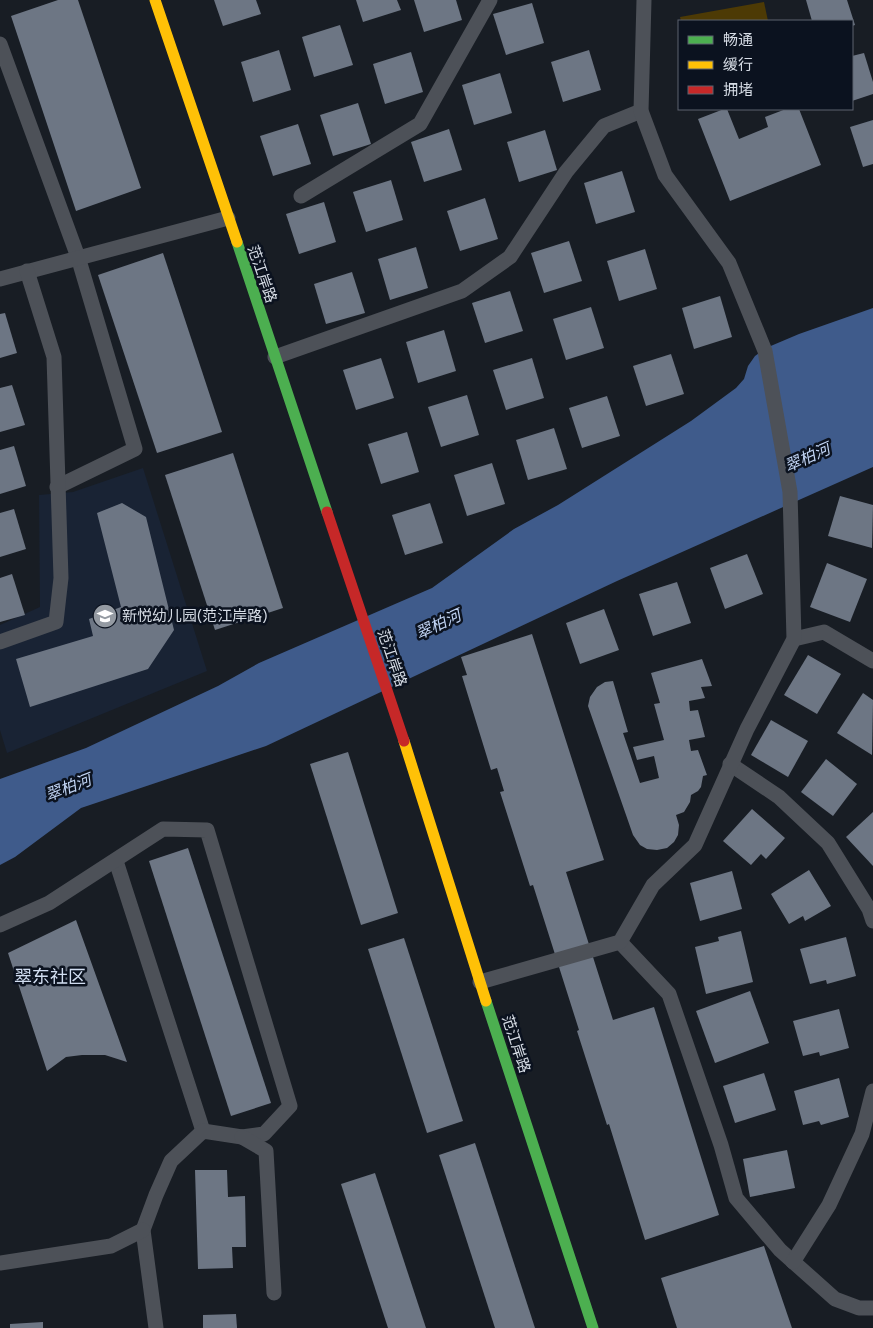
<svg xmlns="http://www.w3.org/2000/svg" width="873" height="1328" font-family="Figtree,'Noto Sans SC',sans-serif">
	<rect width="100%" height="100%" fill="#181d24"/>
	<path fill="#192334" d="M143,468L207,671L7,753L0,730V625L40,607L39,495L73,492Z"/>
	<path fill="#4d3a05" d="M764,2L768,21H681L680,17Z"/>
	<path fill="#3f5b8b" d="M873,308V467L617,581L266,746L81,808L15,857L0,865V779L86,748L218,686L259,663L432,588L514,529L558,505L691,421L736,388L744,379L748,366L755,356L766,348L799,334Z"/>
	<g fill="#6d7684">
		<path d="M58,0H78L141,188L76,211L11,16Z"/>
		<path d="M214,0H256L261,14L223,26Z"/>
		<path d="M356,0H397L401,10L363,22Z"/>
		<path d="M414,0H456L462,20L424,32Z"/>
		<path d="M806,0H847L855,25L852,26V21H812Z"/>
		<path d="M532,3L544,43L506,55L493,14Z"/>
		<path d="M340,25L353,65L314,77L302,37Z"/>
		<path d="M279,50L291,90L253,102L241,62Z"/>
		<path d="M589,50L601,90L563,102L551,62Z"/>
		<path d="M411,52L423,92L385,104L373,64Z"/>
		<path d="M864,53L873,82V94L852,101V56Z"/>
		<path d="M500,73L512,113L474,125L462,85Z"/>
		<path d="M358,103L371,144L333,156L320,115Z"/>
		<path d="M724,109H727L739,139L768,127L765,117L786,109H799L821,165L730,201L698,119Z"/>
		<path d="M873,120V164L863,167L850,127Z"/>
		<path d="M298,124L311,164L273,176L260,136Z"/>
		<path d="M449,129L462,170L424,182L411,142Z"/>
		<path d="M545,130L557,170L519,182L507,142Z"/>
		<path d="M622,171L635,212L596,224L584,183Z"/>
		<path d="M391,180L403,220L366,232L353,192Z"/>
		<path d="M485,198L498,239L460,251L447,211Z"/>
		<path d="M324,202L336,242L299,254L286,214Z"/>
		<path d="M569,241L582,281L544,293L531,253Z"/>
		<path d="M416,247L428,288L390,300L378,259Z"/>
		<path d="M645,249L657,289L619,301L607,261Z"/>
		<path d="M163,253L222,432L157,453L98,275Z"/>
		<path d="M352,272L365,313L326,324L314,284Z"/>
		<path d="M510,291L523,331L485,343L472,303Z"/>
		<path d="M720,296L732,337L694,349L682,308Z"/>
		<path d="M591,307L604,348L566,360L553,319Z"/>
		<path d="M5,313L17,353L0,358V314Z"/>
		<path d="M444,330L456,371L418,383L406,342Z"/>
		<path d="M671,354L684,394L646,406L633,366Z"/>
		<path d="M381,358L394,398L356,410L343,370Z"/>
		<path d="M532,358L544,398L506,410L493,370Z"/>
		<path d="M12,385L25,425L0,432V388Z"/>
		<path d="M467,395L479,435L441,447L428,407Z"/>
		<path d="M607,396L620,436L582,448L569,408Z"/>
		<path d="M554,428L567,469L528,480L516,440Z"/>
		<path d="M407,432L419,472L381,484L368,444Z"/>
		<path d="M14,446L26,486L0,494V450Z"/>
		<path d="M233,453L283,608L215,630L165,475Z"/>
		<path d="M492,463L505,504L467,516L454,475Z"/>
		<path d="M840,496L873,505L872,548L828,536Z"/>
		<path d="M122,503L146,517L174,630L148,669L30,707L16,659L93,636L89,619L121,607L97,513Z"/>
		<path d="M430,503L443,543L405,555L392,515Z"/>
		<path d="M14,509L26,549L0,557V513Z"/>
		<path d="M747,554L763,594L725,609L710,568Z"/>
		<path d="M827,563L867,579L850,622L810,607Z"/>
		<path d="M12,574L25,615L0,622V578Z"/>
		<path d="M677,582L691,623L653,636L639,594Z"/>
		<path d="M604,609L619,650L580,664L566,623Z"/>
		<path d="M532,634L604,860L566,872L613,1020L654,1007L719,1215L645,1240L609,1124L607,1125L577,1031L579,1030L533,885L530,886L500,792L504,791L497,768L491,770L462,676L467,675L461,657Z"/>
		<path d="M808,655L841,674L817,714L784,695Z"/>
		<path d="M702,659L712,686L701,687L705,698L689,701L690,711L698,710L705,737L689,740L691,751L698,750L707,775L703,776L701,787L698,791L691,795L690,802L684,812L676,815L679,825L678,835L674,842L667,848L657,850L647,849L640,845L633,835L588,706L590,697L597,687L605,682L613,681L628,732L623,733L640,783L659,778L654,756L637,760L633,747L664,740L654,704L660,703L651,673Z"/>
		<path d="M863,693L873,700L872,755L837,733Z"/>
		<path d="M771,720L808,741L788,777L751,755Z"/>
		<path d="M348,752L398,913L361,925L310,764Z"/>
		<path d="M826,759L857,784L833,816L801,792Z"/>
		<path d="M752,809L785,838L766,859L761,854L751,865L723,841Z"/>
		<path d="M873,812V866L846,837Z"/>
		<path d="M188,848L271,1103L231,1116L149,861Z"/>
		<path d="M809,870L831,906L805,921L803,916L789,924L771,894Z"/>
		<path d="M732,871L742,909L700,921L690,883Z"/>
		<path d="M76,920L127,1062L105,1055H82L66,1057L47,1071L8,953Z"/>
		<path d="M741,931L753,982L706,994L695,947L719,941L718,937Z"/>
		<path d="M846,937L856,976L827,984L826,980L810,984L800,949Z"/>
		<path d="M404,938L463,1121L427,1133L368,949Z"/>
		<path d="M750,991L769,1043L715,1063L696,1011Z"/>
		<path d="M839,1009L849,1048L820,1056L819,1052L803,1056L793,1021Z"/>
		<path d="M764,1073L776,1110L735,1123L723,1086Z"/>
		<path d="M839,1078L849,1117L821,1125L819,1121L803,1125L794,1091Z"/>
		<path d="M475,1143L535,1328H495L439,1155Z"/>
		<path d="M787,1150L795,1188L750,1197L743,1159Z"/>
		<path d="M195,1170H227L228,1197L245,1196L246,1247H232L233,1268L198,1269Z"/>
		<path d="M375,1173L426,1328H388L341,1184Z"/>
		<path d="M764,1246L792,1328H677L661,1278Z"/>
		<path d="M236,1314L237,1328H203V1315Z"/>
		<path d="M43,1322V1328H10V1324Z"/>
	</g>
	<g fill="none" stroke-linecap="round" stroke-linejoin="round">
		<g stroke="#4d5158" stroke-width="15">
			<path d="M0,44L78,257L135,449L57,487"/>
			<path d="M301,196L420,124L490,0"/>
			<path d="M0,279L228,218"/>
			<path d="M275,357L462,291L510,257L566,172L604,126L641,111"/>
			<path d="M794,639L824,632L873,661"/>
			<path d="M0,642L56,622L61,578L54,357L27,271"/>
			<path d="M730,764L779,797L828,843L869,909L873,921"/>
			<path d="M116,861L203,1131"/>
			<path d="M0,925L49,903L163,829L207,830L290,1106L264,1134L242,1137L203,1131L171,1161L156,1195L143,1230L156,1328"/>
			<path d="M620,942L669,994L721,1145L736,1198L780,1250L835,1299L859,1308H873"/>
			<path d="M480,982L620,942L653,885L695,845L747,729L794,639L790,492L765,351L729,263L665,175L641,111L644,0"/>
			<path d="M242,1137L266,1151L274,1293"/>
			<path d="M793,1262L829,1205L862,1134L873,1091"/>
			<path d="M0,1263L111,1246L143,1230"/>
		</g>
		<g stroke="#4caf50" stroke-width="11">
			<path d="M237,242L327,512"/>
			<path d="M486,1001L593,1328"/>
		</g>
		<g stroke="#ffc107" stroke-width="11">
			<path d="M155,0L237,242"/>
			<path d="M404,741L486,1001"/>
		</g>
		<path stroke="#c62828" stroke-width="11" d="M327,512L404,741"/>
	</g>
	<defs>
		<g id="school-disc" transform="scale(1.25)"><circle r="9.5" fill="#949aa2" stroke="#0b121f"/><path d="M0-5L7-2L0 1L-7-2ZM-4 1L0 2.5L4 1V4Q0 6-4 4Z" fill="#fff"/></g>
	</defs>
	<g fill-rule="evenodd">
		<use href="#school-disc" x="105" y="616"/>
	</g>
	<g text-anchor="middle" stroke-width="5" stroke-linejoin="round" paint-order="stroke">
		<g font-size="15" fill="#d7dde6" stroke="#0b121f">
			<text transform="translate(262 274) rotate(71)" y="5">范江岸路</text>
			<text transform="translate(392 658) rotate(71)" y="5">范江岸路</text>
			<text transform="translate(516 1044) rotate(72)" y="5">范江岸路</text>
		</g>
		<g font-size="15" fill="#d7dde6" stroke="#0b121f" text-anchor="start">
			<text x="122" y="621">新悦幼儿园(范江岸路)</text>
		</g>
		<g font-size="16" font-style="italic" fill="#c1d4f4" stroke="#0b121f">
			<text transform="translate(807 457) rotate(-24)" y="6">翠柏河</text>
			<text transform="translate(438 624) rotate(-25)" y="6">翠柏河</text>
			<text transform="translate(68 787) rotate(-21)" y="6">翠柏河</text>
		</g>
		<g font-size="18" fill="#d2def1" stroke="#0b121f">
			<text x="50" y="983">翠东社区</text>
		</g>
	</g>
	<rect x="678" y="20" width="175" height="90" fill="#0b121f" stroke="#5d636f"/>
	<rect x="688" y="36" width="25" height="8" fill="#4caf50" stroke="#5d636f"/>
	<text x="723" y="45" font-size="15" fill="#d7dde6">畅通</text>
	<rect x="688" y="61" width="25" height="8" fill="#ffc107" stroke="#5d636f"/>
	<text x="723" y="70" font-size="15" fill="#d7dde6">缓行</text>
	<rect x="688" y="86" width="25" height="8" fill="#c62828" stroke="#5d636f"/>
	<text x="723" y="95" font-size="15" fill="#d7dde6">拥堵</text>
</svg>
